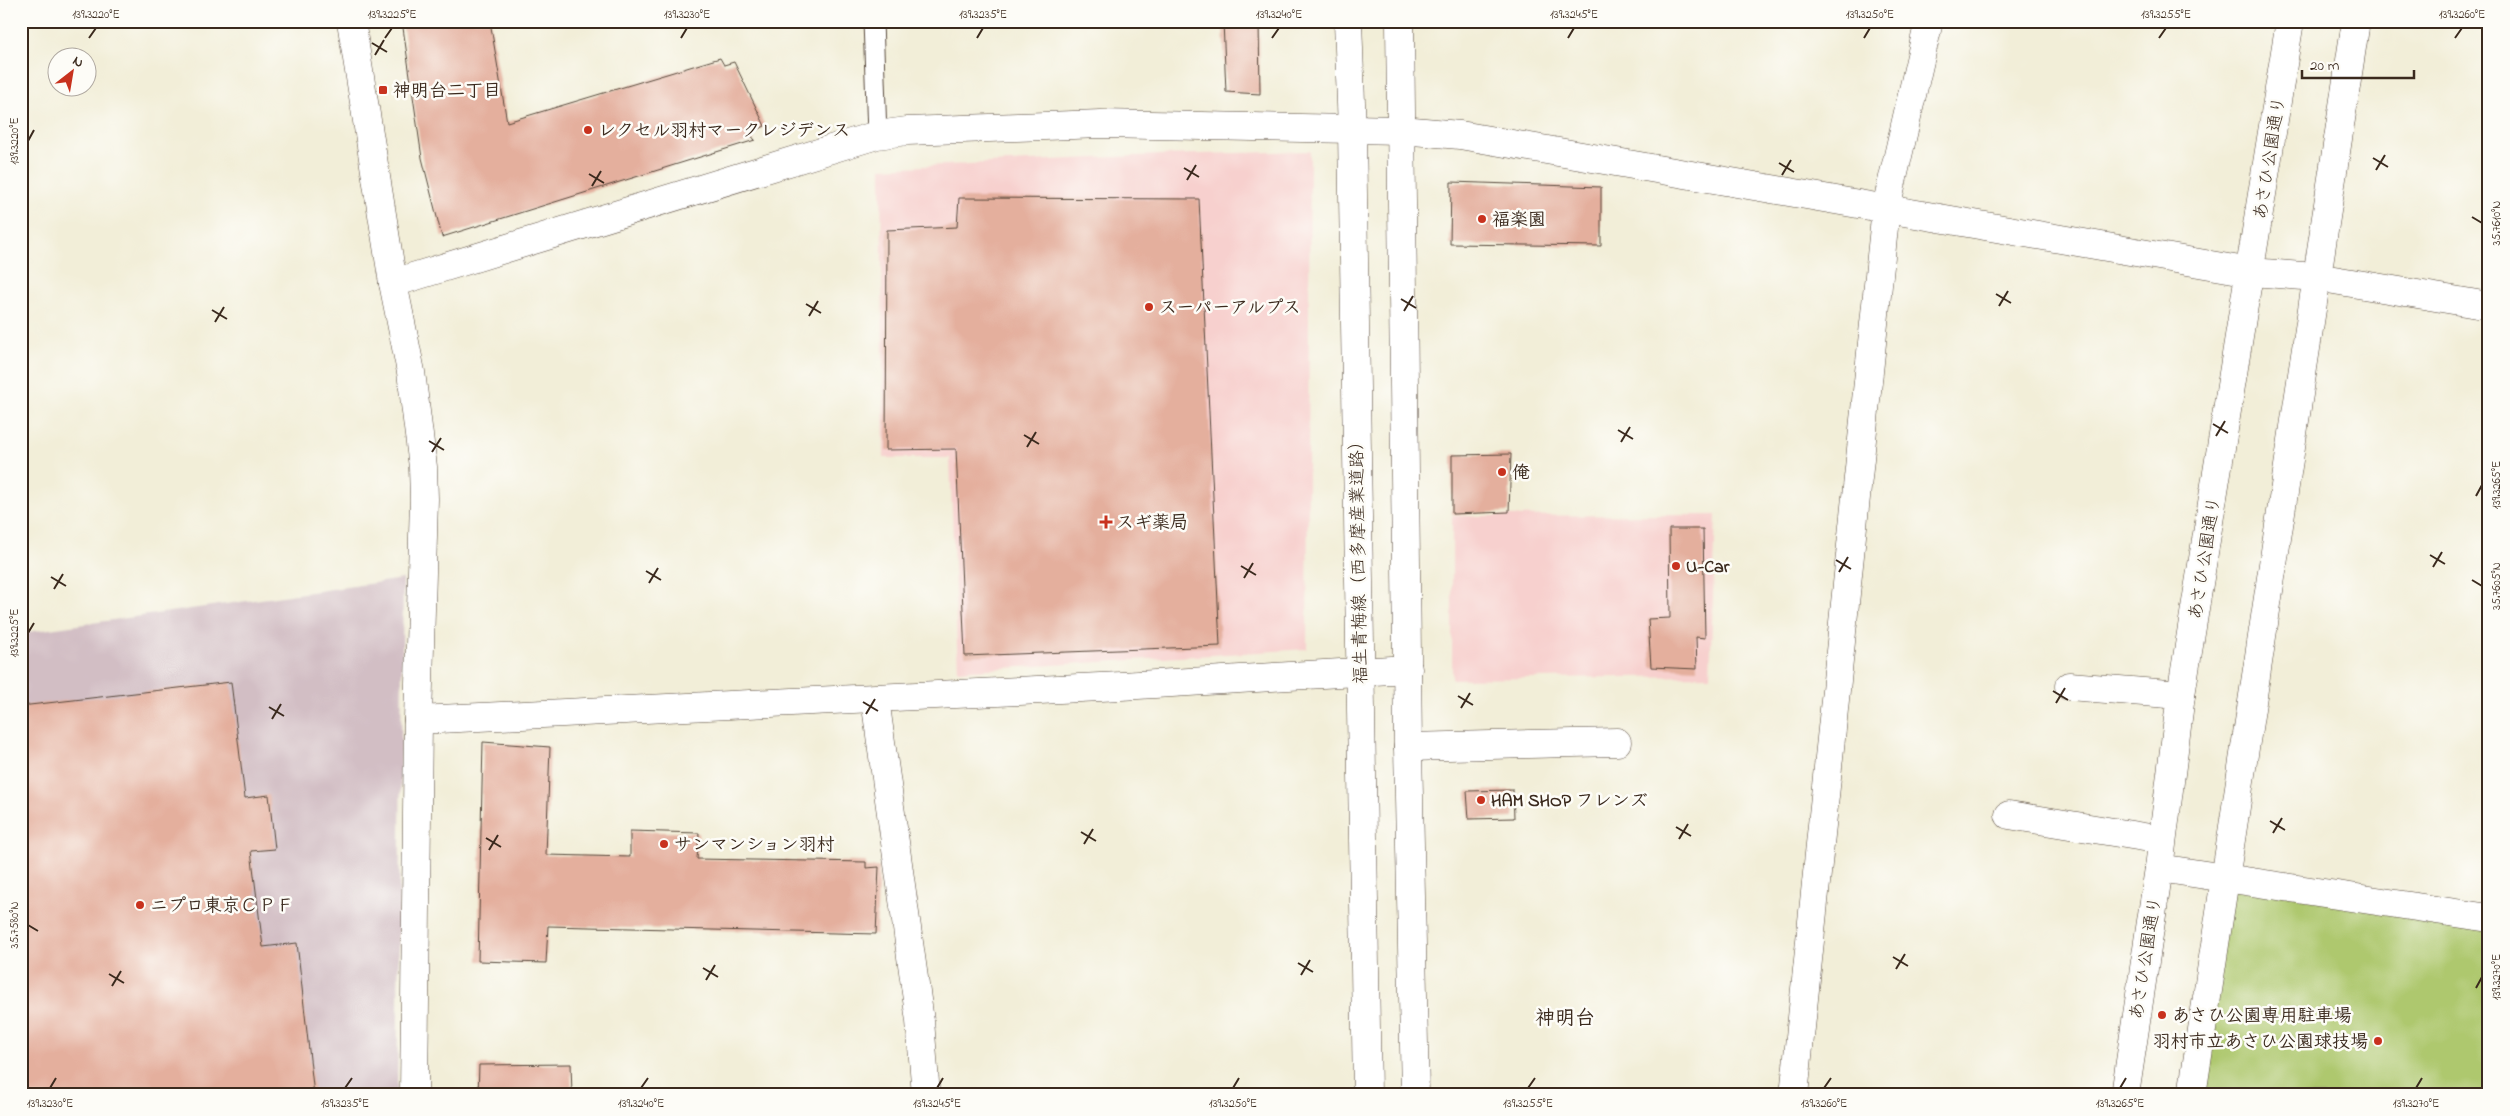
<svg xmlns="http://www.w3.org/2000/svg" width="2510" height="1116" font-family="'Indie Flower','Klee One',sans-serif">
	<rect width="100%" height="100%" fill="#fdfcf7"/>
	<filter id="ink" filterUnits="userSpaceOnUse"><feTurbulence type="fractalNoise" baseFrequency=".02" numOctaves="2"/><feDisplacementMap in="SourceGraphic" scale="10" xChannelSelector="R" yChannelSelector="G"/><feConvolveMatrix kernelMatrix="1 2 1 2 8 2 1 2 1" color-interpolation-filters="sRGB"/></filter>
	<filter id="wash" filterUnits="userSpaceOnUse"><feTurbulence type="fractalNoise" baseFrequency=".0096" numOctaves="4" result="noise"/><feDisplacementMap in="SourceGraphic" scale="20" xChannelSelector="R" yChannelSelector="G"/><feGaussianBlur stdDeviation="1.12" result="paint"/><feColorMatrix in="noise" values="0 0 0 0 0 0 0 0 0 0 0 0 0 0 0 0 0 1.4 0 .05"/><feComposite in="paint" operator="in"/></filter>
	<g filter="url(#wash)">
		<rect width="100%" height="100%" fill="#f2eed8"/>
		<g fill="#f7d0ce">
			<path d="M1310,151L1307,649L958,671L950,458H884L881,168L1159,155Z"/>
			<path d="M1716,515L1710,676L1452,679V516Z"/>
		</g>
		<path fill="#d2bec4" d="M403,579L397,1095H21V633Z"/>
		<path fill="#aec86e" stroke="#747946" d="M2220,887L2489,911V1095H2193Z"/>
		<g id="blocks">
			<g fill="#e4af9d">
				<path d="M402,21H490L507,122L720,58L724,65L734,62L765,126L750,134L755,140L442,237L422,158Z"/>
				<path d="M1223,21H1259L1260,94L1226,92Z"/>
				<path d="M1451,182L1601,187V246L1450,244Z"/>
				<path d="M959,198L1199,199L1220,646L965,656L956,449L886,450L887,230L957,227Z"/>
				<path d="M1511,454L1509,512L1452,514V455Z"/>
				<path d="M1669,529H1703L1705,638L1696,637L1697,669L1651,667L1648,619L1670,618Z"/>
				<path d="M231,682L245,798L269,795L275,849L251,851L263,947L297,943L314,1095H21V706Z"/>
				<path d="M483,742L550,747L546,855L630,857V831L699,833L697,859L866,862V868L879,867L876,934L548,926L546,963L478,961Z"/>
				<path d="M1513,790L1514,818L1469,819L1467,791Z"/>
				<path d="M571,1064L572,1095H478L479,1065Z"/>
			</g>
		</g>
	</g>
	<g filter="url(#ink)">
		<use href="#blocks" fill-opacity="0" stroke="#56473a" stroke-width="1"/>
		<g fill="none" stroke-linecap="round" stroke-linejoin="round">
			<g stroke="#56473a" stroke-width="21">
				<path id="service" d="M873,21L877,135"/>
			</g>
			<g stroke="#56473a" stroke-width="29">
				<g id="minor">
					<path d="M393,283L877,135L907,131L1101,124L1401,130L1460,135L2251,272L2316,277L2489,306"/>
					<path d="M2069,686L2181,695"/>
					<path d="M875,699L920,1021L926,1095"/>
					<path d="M418,720L1121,686L1408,669"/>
					<path d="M1408,747L1617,742"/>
					<path d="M2009,815L2162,840"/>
					<path d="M2159,868L2489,918"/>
					<path d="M2125,1095L2159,868L2181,695L2290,21"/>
					<path d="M2192,1095L2356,21"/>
				</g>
			</g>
			<g stroke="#56473a" stroke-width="29">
				<g id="tertiary">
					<path d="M351,21L393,283L411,372L423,467L424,499L418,720L414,1095"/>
					<path d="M1794,1095L1886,208L1929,21"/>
				</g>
			</g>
			<g stroke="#56473a" stroke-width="29">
				<g id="secondary">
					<path d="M1348,21L1352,130L1367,1095"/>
					<path d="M1400,21L1408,747L1415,1095"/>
				</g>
			</g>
			<use href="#service" stroke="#fff" stroke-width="19"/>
			<use href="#minor" stroke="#fff" stroke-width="28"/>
			<use href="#tertiary" stroke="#fff" stroke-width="28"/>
			<use href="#secondary" stroke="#fff" stroke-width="28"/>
		</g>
	</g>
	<path fill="none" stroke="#3b2a1e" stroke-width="2" d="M89,38L96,28M385,38L392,28M681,38L687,28M977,38L983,28M1272,38L1279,28M1568,38L1574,28M1864,38L1870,28M2159,38L2166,28M2455,38L2462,28M372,43L387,52M375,55L384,40M28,141L34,130M2373,158L2388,167M1779,163L1794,172M1184,168L1199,177M2376,170L2385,155M589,174L604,183M1782,175L1791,160M1187,180L1196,165M592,186L601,171M2472,217L2482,223M1996,294L2011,303M1401,299L1416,308M806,304L821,313M1999,306L2008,291M212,310L227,319M1404,311L1413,296M809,316L818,301M215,322L224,307M2213,424L2228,433M1618,430L1633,439M1024,435L1039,444M2216,436L2225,421M429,441L444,450M1621,442L1630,427M1027,447L1036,432M432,452L441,438M2476,496L2482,485M2430,555L2445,564M1836,560L1851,569M1241,566L1256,575M2433,567L2442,552M646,571L661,580M1839,572L1848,557M51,577L66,586M1244,578L1253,563M2472,580L2482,586M649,583L658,568M54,589L63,574M28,633L34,623M2053,691L2068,700M1458,696L1473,705M863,702L878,711M2056,703L2065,688M269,707L284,716M1461,708L1470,693M866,714L875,699M272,719L281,704M2270,821L2285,830M1676,827L1691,836M1081,832L1096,841M2273,833L2282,818M486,838L501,847M1679,839L1688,824M1084,844L1093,829M489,850L498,835M28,925L38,931M1893,957L1908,966M1298,963L1313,972M703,968L718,977M1896,969L1905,954M109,974L124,983M1301,975L1310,960M706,980L715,965M112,986L121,971M2476,988L2482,977M50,1088L56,1078M345,1088L352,1078M641,1088L648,1078M937,1088L943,1078M1233,1088L1239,1078M1528,1088L1535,1078M1824,1088L1831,1078M2120,1088L2126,1078M2416,1088L2422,1078"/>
	<g fill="#c8321e" stroke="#fdfcf7" stroke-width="2">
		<rect x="378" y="85" width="10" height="10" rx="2.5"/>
		<circle cx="588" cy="130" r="5"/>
		<circle cx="1482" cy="219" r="5"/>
		<circle cx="1149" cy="307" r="5"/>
		<circle cx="1502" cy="472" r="5"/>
		<path d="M1103.5 514.5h5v5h5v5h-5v5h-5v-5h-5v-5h5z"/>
		<circle cx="1676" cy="566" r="5"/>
		<circle cx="1481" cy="800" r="5"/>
		<circle cx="664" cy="844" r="5"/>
		<circle cx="140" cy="905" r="5"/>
		<circle cx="2162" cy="1015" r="5"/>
		<circle cx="2378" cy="1041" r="5"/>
	</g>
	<g text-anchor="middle" stroke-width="5" stroke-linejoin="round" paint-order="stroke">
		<g font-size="18" font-weight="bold" fill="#3b2a1e" stroke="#fdfcf7" text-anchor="start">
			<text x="393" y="96">神明台二丁目</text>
			<text x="598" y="136">レクセル羽村マークレジデンス</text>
			<text x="1492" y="225">福楽園</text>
			<text x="1159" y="313">スーパーアルプス</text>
			<text x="1512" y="478">俺</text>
			<text x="1116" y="528">スギ薬局</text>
			<text x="1686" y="572">U-Car</text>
			<text x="1491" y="806">HAM SHOP フレンズ</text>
			<text x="674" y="850">サンマンション羽村</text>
			<text x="150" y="911">ニプロ東京ＣＰＦ</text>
			<text x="2172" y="1021">あさひ公園専用駐車場</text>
			<text x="2368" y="1047" text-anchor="end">羽村市立あさひ公園球技場</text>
		</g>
		<g font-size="18" fill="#3b2a1e" stroke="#fdfcf7">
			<text transform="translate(2269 158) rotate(-81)" y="6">あさひ公園通り</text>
			<text transform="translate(1358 558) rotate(-91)" y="6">福生青梅線（西多摩産業道路）</text>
			<text transform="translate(2204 558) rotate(-81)" y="6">あさひ公園通り</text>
			<text transform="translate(2145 958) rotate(-81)" y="6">あさひ公園通り</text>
		</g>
		<g font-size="20" font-weight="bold" fill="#3b2a1e" stroke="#fdfcf7">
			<text x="1565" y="1024">神明台</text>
		</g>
	</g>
	<rect width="2510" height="1116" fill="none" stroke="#fdfcf7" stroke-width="55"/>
	<g transform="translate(72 72) rotate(31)"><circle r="24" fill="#fdfcf7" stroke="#afa8a0"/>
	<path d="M0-4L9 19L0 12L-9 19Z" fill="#c8321e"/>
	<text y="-8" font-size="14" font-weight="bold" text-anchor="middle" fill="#3b2a1e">N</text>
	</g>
	<path d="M2302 70v8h112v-8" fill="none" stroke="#3b2a1e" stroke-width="2.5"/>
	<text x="2310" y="70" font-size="15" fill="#3b2a1e" stroke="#fdfcf7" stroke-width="4" paint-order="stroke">20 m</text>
	<rect x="28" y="28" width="2454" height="1060" fill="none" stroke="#3b2a1e" stroke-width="2"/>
	<g font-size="12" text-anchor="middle" fill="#3b2a1e">
		<text x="96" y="18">139.3220°E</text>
		<text x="392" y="18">139.3225°E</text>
		<text x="687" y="18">139.3230°E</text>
		<text x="983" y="18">139.3235°E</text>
		<text x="1279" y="18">139.3240°E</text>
		<text x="1574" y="18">139.3245°E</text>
		<text x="1870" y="18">139.3250°E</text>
		<text x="2166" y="18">139.3255°E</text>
		<text x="2462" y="18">139.3260°E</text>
		<text transform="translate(14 141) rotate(-90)" y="4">139.3220°E</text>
		<text transform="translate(2496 223) rotate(-90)" y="4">35.7610°N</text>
		<text transform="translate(2496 485) rotate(-90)" y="4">139.3265°E</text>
		<text transform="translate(2496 586) rotate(-90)" y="4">35.7605°N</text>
		<text transform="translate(14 633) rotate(-90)" y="4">139.3225°E</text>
		<text transform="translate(14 925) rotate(-90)" y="4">35.7580°N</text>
		<text transform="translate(2496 977) rotate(-90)" y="4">139.3270°E</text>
		<text x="50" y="1107">139.3230°E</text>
		<text x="345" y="1107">139.3235°E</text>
		<text x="641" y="1107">139.3240°E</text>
		<text x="937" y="1107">139.3245°E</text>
		<text x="1233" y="1107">139.3250°E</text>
		<text x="1528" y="1107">139.3255°E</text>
		<text x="1824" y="1107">139.3260°E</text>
		<text x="2120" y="1107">139.3265°E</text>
		<text x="2416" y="1107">139.3270°E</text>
	</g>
</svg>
